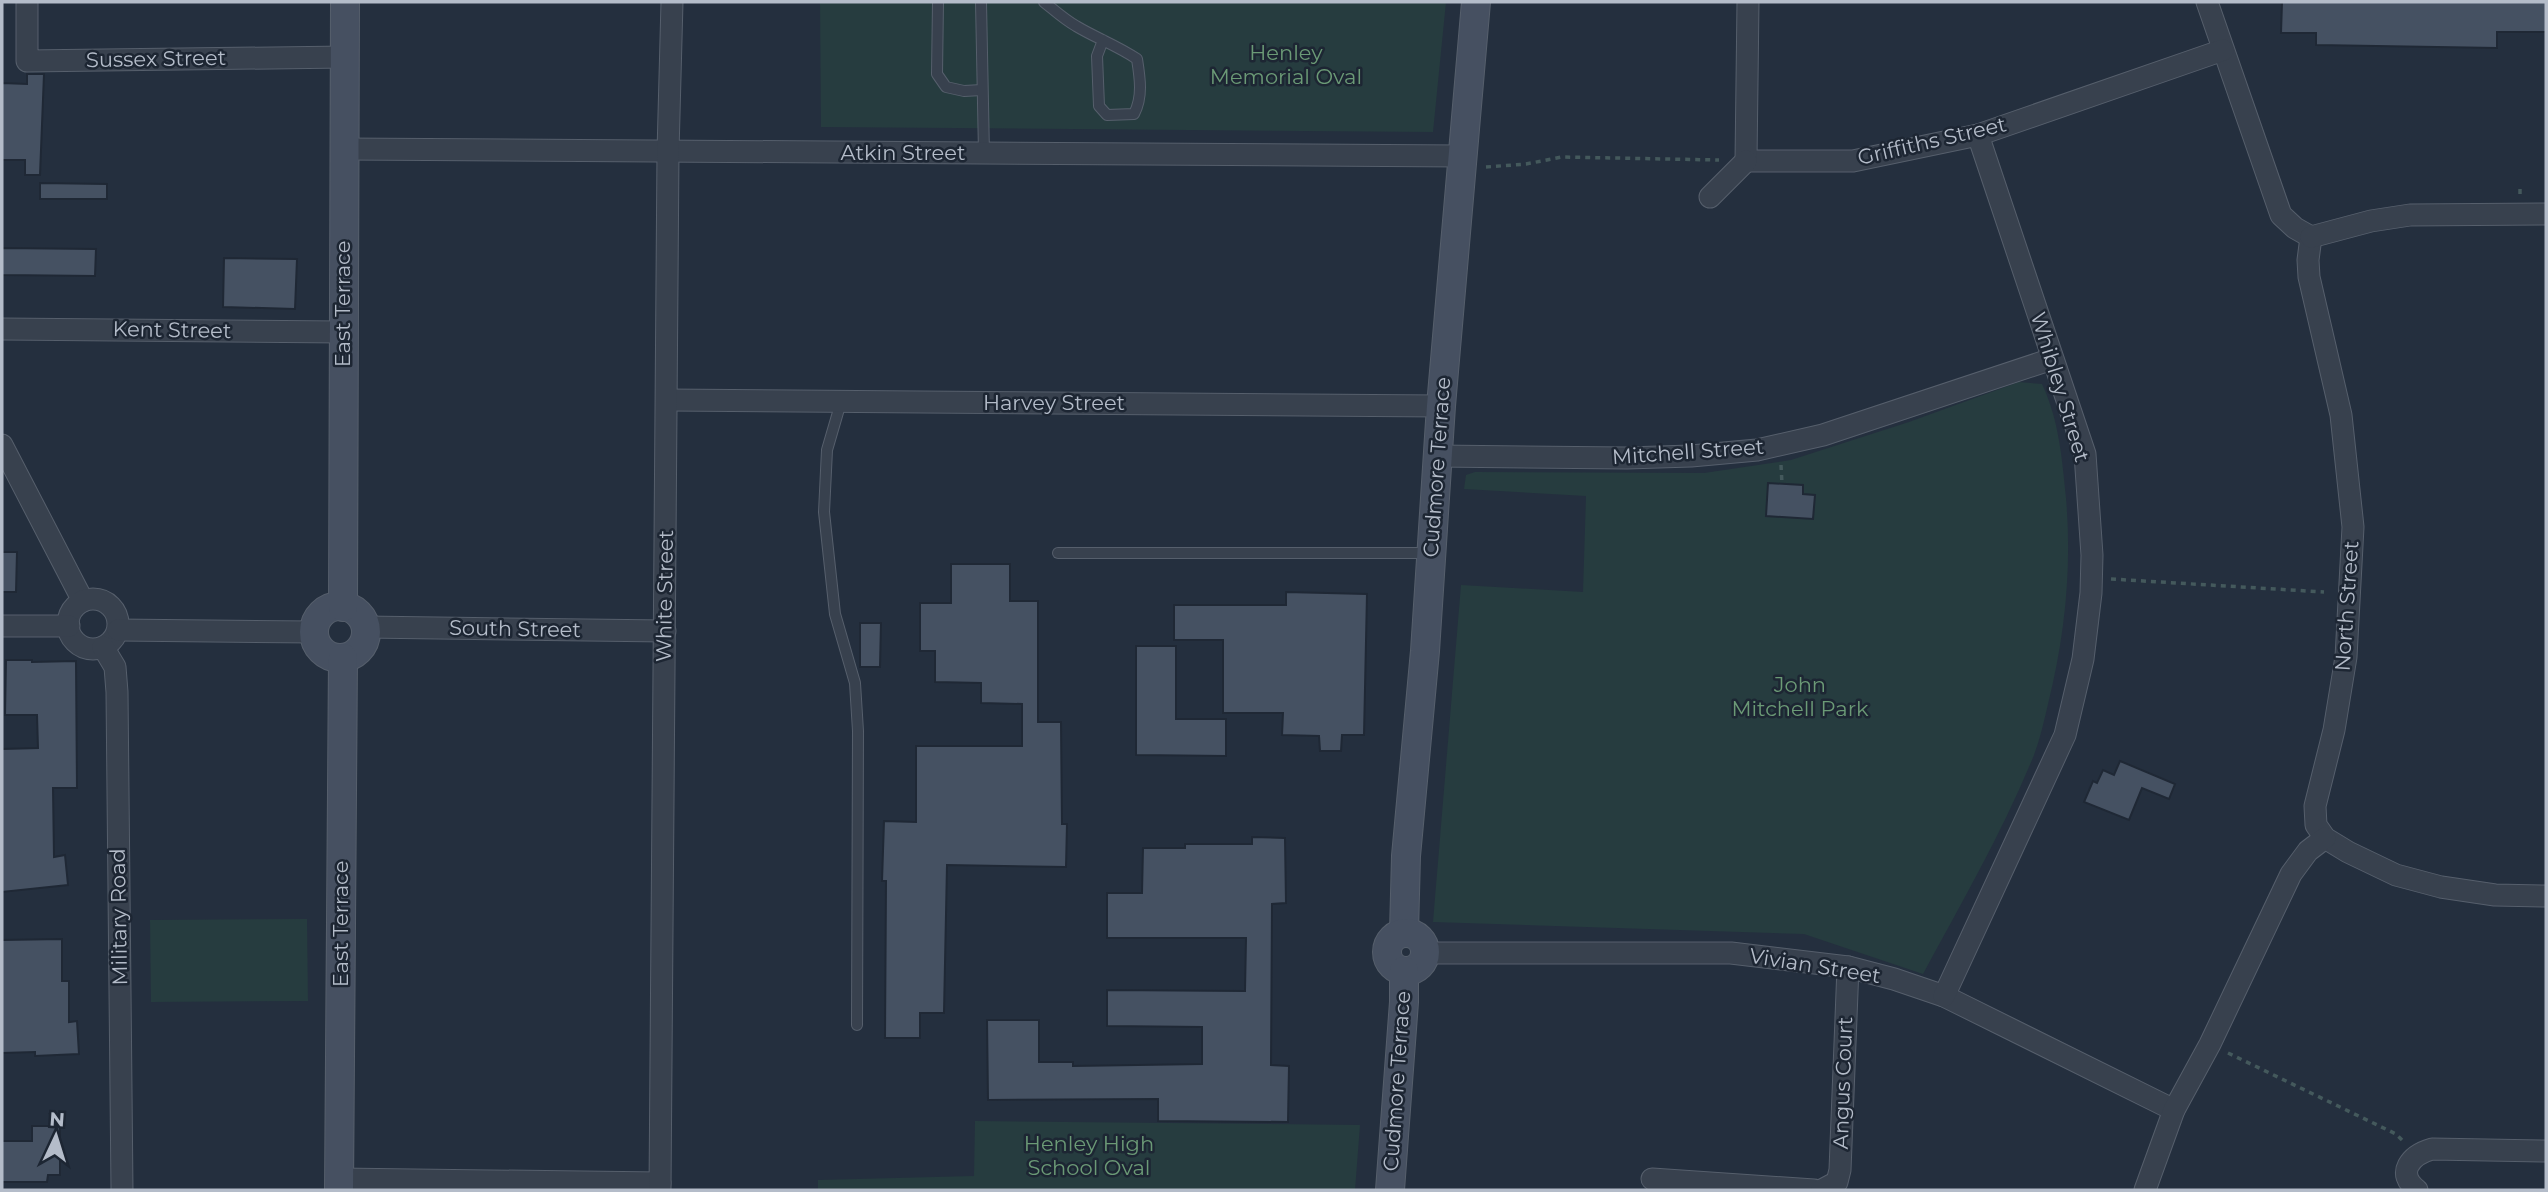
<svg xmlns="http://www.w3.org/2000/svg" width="2548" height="1192" font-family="Montserrat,sans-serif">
	<rect width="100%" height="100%" fill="#242f3e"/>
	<g fill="#263c3f">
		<path d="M820,2H1446L1433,132L821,127Z"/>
		<path d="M2019,382L2042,384C2059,420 2062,458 2066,498C2072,568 2065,636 2048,704C2044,721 2040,739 2034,755C2003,831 1962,902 1923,974L1804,934L1433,922L1461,585L1583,592L1586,496L1464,489L1466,475L1475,472L1704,473L1791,460L1909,422Z"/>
		<path d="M307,919L308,1001L151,1002L150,920Z"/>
		<path d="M975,1121L1360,1125L1355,1190H818V1180L974,1176Z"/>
	</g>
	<g fill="#455162" stroke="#1f2835" stroke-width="2">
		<path d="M2282,2H2546V32H2497V48L2316,45V33H2281Z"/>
		<path d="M27,74H44L40,175H25V160H2V83L27,84Z"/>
		<path d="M40,183L107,184V199H40Z"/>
		<path d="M2,248L96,249L95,276L2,275Z"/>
		<path d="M224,258L297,259L295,309L223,307Z"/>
		<path d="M1768,483L1803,485V494L1815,495L1813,519L1766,516Z"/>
		<path d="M2,552H17L16,592H2Z"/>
		<path d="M951,564H1010V601H1038V722H1061L1062,824H1067L1066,867L947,865L944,1013H920V1038H885L886,881H882L884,821L916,822V746H1022V704L981,703V683L935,682V651H920V603H951Z"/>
		<path d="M1286,592L1367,594L1364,735H1342L1341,751H1320L1319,736L1282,735L1283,713H1223V640H1174V605H1286Z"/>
		<path d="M860,623H881L880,667H860Z"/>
		<path d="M1136,646H1176V719H1226V756L1136,755Z"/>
		<path d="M6,660H32V662L76,661L77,788H53L54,857L65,855L68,885L2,892V749L38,748L37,715H5Z"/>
		<path d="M2120,761L2175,784L2169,799L2142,788L2129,820L2084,802L2093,781L2097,783L2103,770L2114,775Z"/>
		<path d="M1252,837L1285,838L1286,903L1272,904L1271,1065L1289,1066L1288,1122L1158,1121V1099L988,1100L987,1020H1039V1062H1073V1066L1202,1064V1027L1107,1026V990L1245,991L1246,938H1107V893H1142L1143,848H1185V844H1252Z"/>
		<path d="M62,939V981H69V1022L77,1021L79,1054L35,1056V1052L2,1053V940Z"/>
		<path d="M32,1126H60V1175H48L47,1182H2V1141H32Z"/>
	</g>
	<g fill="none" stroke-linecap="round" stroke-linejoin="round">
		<g stroke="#565f6c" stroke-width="12">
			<g id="lane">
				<path d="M938,2L937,74L946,87L964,91L982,90"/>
				<path d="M981,2L984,154"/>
				<path d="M1044,2C1054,10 1065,20 1076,26C1096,38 1118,46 1137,59C1140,78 1143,97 1134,114L1107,115L1099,106L1097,56L1103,40"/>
				<path d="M841,402L827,450L824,512L835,614L855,683L858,731L857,1025"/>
				<path d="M1058,553H1430"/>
			</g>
		</g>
		<g stroke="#565f6c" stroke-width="23">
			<g id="street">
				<path d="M27,2V61L345,57"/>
				<path d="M2207,2L2281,215L2295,228L2311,237"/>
				<path d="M344,149L1462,156"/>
				<path d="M1746,161H1853L1978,135L2223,50"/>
				<path d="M1746,161L1748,2"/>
				<path d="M1710,197L1746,161"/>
				<path d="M2311,237L2308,260L2309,277L2341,415L2353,527L2346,657L2334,730L2315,806L2316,825L2325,838L2348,852L2396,875L2441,887L2495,895L2546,896"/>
				<path d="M2311,237L2371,221L2410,215L2546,214"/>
				<path d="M2,329L343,332"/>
				<path d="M667,400L1441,406"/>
				<path d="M2,445L83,601"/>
				<path d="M1437,456L1627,458L1691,456L1757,450L1823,435L2052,359"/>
				<circle cx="93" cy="624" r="25"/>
				<path d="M2,626H69"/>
				<path d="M365,627L665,631"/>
				<path d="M118,630L314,632"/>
				<path d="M103,647L115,667L117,692L122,1190"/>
				<path d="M1426,953H1731L1848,967L1894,979L1944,996L2174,1110"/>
				<path d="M1944,996L2065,735L2083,659L2091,593L2092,555L2085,454L1978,135"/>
				<path d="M339,1179L660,1183"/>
				<path d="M1652,1179L1814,1190"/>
				<path d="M660,1190L668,152L672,2"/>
				<path d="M1822,1190L1837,1182L1840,1170L1848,967"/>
				<path d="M2145,1190L2174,1110L2210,1044L2291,874L2308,851L2325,838"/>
				<path d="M2417,1190C2395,1173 2411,1155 2432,1149L2546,1151"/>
			</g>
		</g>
		<g stroke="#565f6c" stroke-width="30">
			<g id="secondary">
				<circle cx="340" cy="632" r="26"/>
				<path d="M343,607L345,2"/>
				<path d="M1404,932L1406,856L1425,651L1441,406L1476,2"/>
				<circle cx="1406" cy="952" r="19"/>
				<path d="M339,1190L343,658"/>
				<path d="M1390,1190L1404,1002V971"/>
			</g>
		</g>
		<g stroke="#44595c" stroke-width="3.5" stroke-dasharray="5 5" stroke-linecap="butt">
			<path d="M1486,167L1526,164L1562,157L1719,160"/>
			<path d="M2520,194V185"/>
			<path d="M1781,465L1782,484"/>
			<path d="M2111,579L2324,592"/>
			<path d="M2228,1053L2396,1134L2405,1143"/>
		</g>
		<use href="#lane" stroke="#38414e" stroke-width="10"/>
		<use href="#street" stroke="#38414e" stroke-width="21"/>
		<use href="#secondary" stroke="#465061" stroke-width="28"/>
	</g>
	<g text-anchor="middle" stroke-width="5" stroke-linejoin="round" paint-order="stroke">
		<g font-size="21" fill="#6b9a76" stroke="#1d2633">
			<text x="1286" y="60">Henley<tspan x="1286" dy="24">Memorial Oval</tspan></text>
			<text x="1800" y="692">John<tspan x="1800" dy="24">Mitchell Park</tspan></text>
			<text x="1089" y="1151">Henley High<tspan x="1089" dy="24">School Oval</tspan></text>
		</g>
		<g font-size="21" fill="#b4bcc9" stroke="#1d2633">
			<text transform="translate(156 59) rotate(-1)" y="7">Sussex Street</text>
			<text transform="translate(1932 141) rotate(-13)" y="7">Griffiths Street</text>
			<text x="903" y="160">Atkin Street</text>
			<text transform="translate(343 304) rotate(-90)" y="7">East Terrace</text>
			<text transform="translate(172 330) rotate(1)" y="7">Kent Street</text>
			<text transform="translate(2060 387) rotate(73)" y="7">Whibley Street</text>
			<text x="1054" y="410">Harvey Street</text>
			<text transform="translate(1688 452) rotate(-4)" y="7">Mitchell Street</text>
			<text transform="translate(1437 467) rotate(-86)" y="7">Cudmore Terrace</text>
			<text transform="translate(665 596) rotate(-89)" y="7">White Street</text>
			<text transform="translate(2347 606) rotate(-86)" y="7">North Street</text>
			<text transform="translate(515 629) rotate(1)" y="7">South Street</text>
			<text transform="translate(119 917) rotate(-91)" y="7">Military Road</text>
			<text transform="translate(341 924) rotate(-90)" y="7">East Terrace</text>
			<text transform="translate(1815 966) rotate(9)" y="7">Vivian Street</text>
			<text transform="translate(1397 1081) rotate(-86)" y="7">Cudmore Terrace</text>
			<text transform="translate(1843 1083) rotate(-88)" y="7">Angus Court</text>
		</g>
	</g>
	<rect width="2548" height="1192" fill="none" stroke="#b4bcc9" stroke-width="7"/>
	<g transform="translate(56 1136) rotate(4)" stroke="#1d2633" stroke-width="5" paint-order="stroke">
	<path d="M0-5L12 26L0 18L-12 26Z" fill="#b4bcc9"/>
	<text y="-10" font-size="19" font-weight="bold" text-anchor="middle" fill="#b4bcc9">N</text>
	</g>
</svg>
